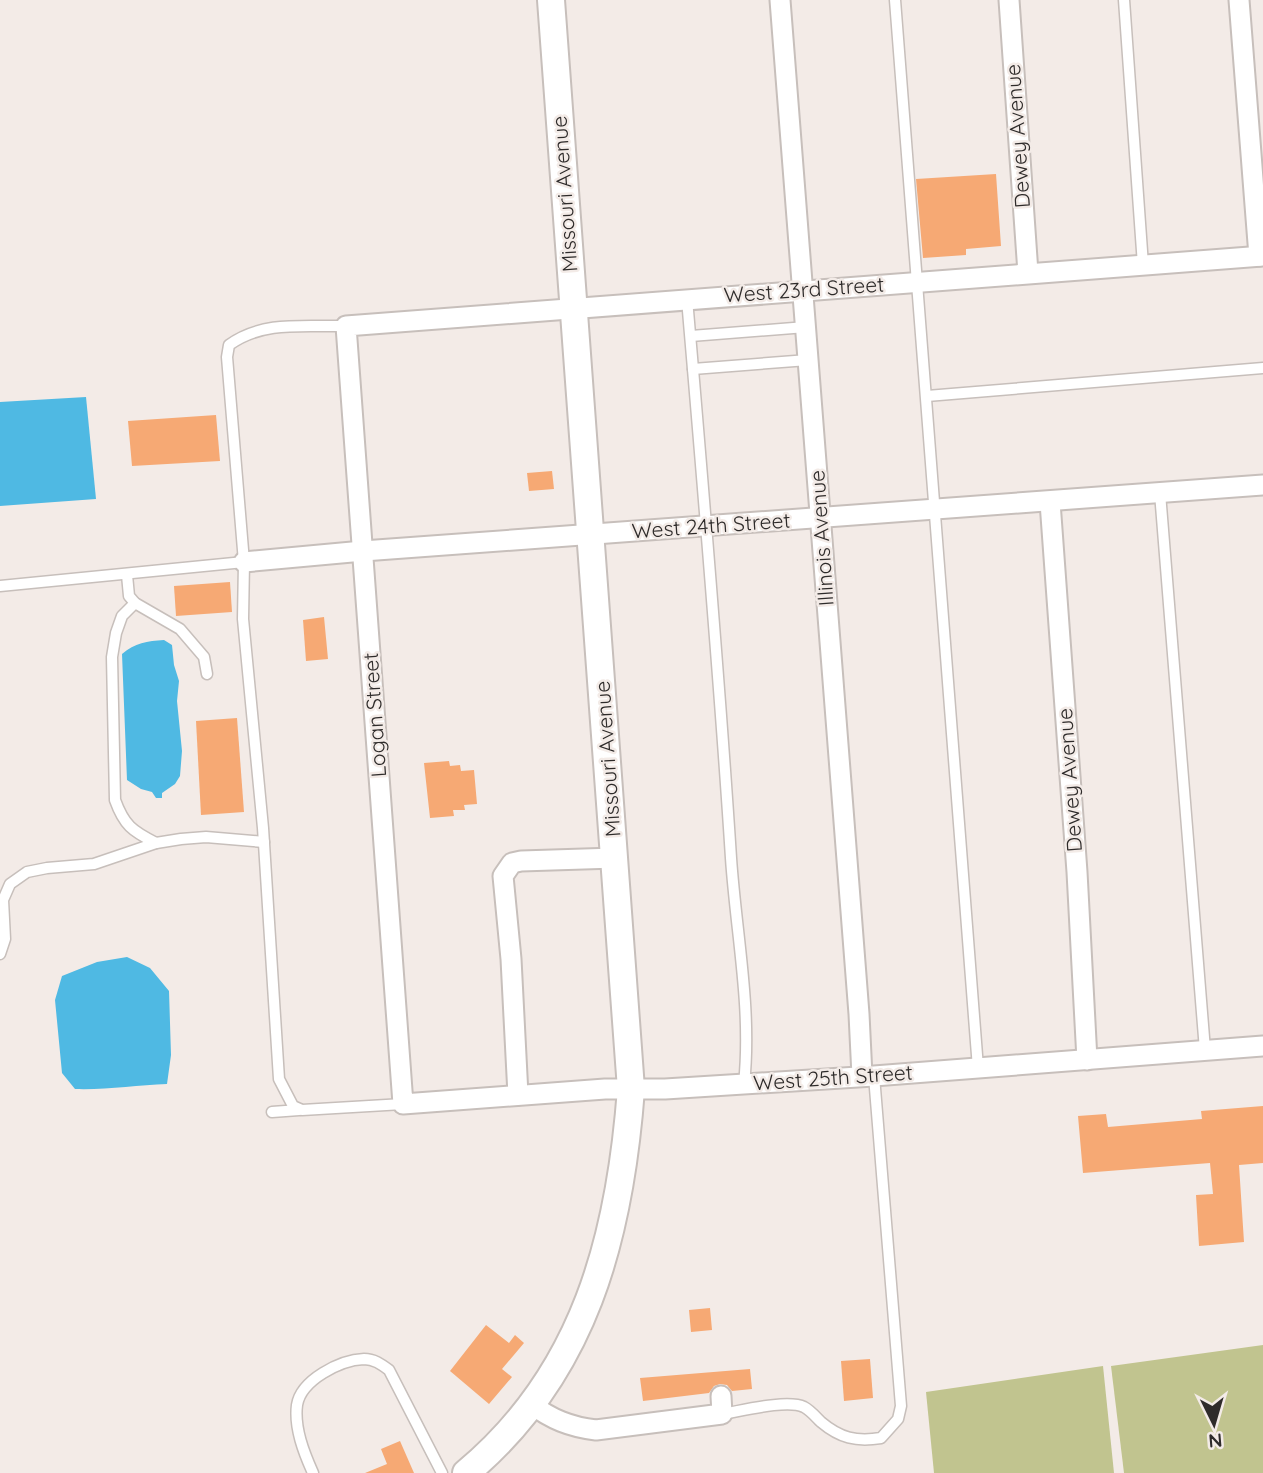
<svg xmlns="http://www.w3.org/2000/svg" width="1263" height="1473" font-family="Quicksand,sans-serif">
	<rect width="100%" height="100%" fill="#f3ebe7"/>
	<g fill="#c1c48f">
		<path d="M1263,1345V1473H1124L1111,1366Z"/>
		<path d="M1103,1366L1114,1473H934L926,1392Z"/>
	</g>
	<g fill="#4fb9e3">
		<path d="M86,397L96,499L0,506V402Z"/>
		<path d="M164,640L172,645L174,665L179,681L177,701L182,751L180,776L175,784L162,793V798H156L152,792L141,789L127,780L122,654C135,643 147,641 164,640Z"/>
		<path d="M127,957L150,968L169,991L171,1055L167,1084C137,1085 106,1090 75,1089L62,1073L55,1000L62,976L97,962Z"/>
	</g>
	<g fill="#f6a974">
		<path d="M996,174L1001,246L966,249V255L923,258L916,179Z"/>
		<path d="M216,415L220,461L132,466L128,421Z"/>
		<path d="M552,471L554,489L529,491L527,473Z"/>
		<path d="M230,582L232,612L176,616L174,586Z"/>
		<path d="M324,617L328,659L306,661L303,620Z"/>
		<path d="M237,718L244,812L201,815L196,721Z"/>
		<path d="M449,761L450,766L460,765L461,771L474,770L477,804L464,805L465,810H453L454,816L430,818L424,763Z"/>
		<path d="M1263,1106V1163L1239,1165L1244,1242L1199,1246L1196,1195L1213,1194L1210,1163L1083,1173L1078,1116L1106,1114L1108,1127L1202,1119L1201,1111Z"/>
		<path d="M710,1308L712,1330L691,1332L689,1310Z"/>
		<path d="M486,1325L509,1343L515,1335L524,1343L502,1369L512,1377L489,1404L450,1371Z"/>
		<path d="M870,1359L873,1398L844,1401L841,1361Z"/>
		<path d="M750,1369L752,1389L732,1391L727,1385L720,1384L714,1386L709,1393L643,1401L640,1378Z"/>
		<path d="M400,1441L414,1473H365L387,1464L381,1449Z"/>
	</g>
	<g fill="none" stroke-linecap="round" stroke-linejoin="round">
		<g stroke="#c7bfbb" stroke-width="13">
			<g id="lane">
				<path d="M895,0L978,1068"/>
				<path d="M1124,0L1143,265"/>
				<path d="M687,299C703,485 719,671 731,858C736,933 752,1008 744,1084"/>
				<path d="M346,326C306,327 263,320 229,345L227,357L244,562L243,619L263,828L279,1079L293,1106L302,1110L403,1104"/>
				<path d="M691,336L806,327"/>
				<path d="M693,369L808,360"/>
				<path d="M927,396L1263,368"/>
				<path d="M1160,493L1205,1050"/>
				<path d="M127,575L129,596L135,603L180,629L204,657L207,674"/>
				<path d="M0,586L244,562"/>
				<path d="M135,603L122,616L116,633L112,657L115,800C124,825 132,831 156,843"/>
				<path d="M0,954L5,939L3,900L10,884L27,872L47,868L94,864L156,843L181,839L206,837L264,842"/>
				<path d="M272,1112L299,1110"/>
				<path d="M722,1414C741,1411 787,1399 804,1407C810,1410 816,1417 821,1422C840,1438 856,1442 881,1438L898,1419L901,1406L874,1076"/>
				<path d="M313,1473C304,1453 294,1428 297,1405C301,1380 340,1360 364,1359C374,1359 381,1364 389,1370L442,1473"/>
			</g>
		</g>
		<g stroke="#c7bfbb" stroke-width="23">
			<g id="street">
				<path d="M780,0L859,1014L862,1076"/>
				<path d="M1009,0L1028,273"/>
				<path d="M1239,0L1259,256"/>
				<path d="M1263,256L346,326L403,1104L605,1089H665L874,1076L1263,1046"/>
				<path d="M1050,502L1077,872L1087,1060"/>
				<path d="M244,562L363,551L1263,485"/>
				<path d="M518,1095L511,959L503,876L512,863L521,861L615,858"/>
				<path d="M531,1404C551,1419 570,1427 596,1430L722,1414L721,1396"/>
			</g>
		</g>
		<g stroke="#c7bfbb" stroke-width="30">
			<path id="secondary" d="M466,1473C585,1374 620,1237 631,1089L551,0"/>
		</g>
		<use href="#lane" stroke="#fff" stroke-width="10"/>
		<use href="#street" stroke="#fff" stroke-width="19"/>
		<use href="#secondary" stroke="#fff" stroke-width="26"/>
	</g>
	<g text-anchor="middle" stroke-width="5" stroke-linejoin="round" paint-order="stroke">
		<g font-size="21" fill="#2e2b2a" stroke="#f3ebe7">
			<text transform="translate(1018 136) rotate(-94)" y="7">Dewey Avenue</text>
			<text transform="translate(565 194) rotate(-94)" y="7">Missouri Avenue</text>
			<text transform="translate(804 290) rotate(-4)" y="7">West 23rd Street</text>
			<text transform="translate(711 526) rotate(-4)" y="7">West 24th Street</text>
			<text transform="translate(822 538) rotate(-94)" y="7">Illinois Avenue</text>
			<text transform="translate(375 715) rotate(-94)" y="7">Logan Street</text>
			<text transform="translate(608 759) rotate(-94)" y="7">Missouri Avenue</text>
			<text transform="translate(1070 780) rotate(-94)" y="7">Dewey Avenue</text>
			<text transform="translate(833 1078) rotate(-4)" y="7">West 25th Street</text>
		</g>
	</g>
	<g transform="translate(1214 1424) rotate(175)" stroke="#f3ebe7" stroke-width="5" paint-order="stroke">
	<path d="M0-5L12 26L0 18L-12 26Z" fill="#2e2b2a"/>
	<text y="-10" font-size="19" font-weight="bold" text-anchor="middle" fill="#2e2b2a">N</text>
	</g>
</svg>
